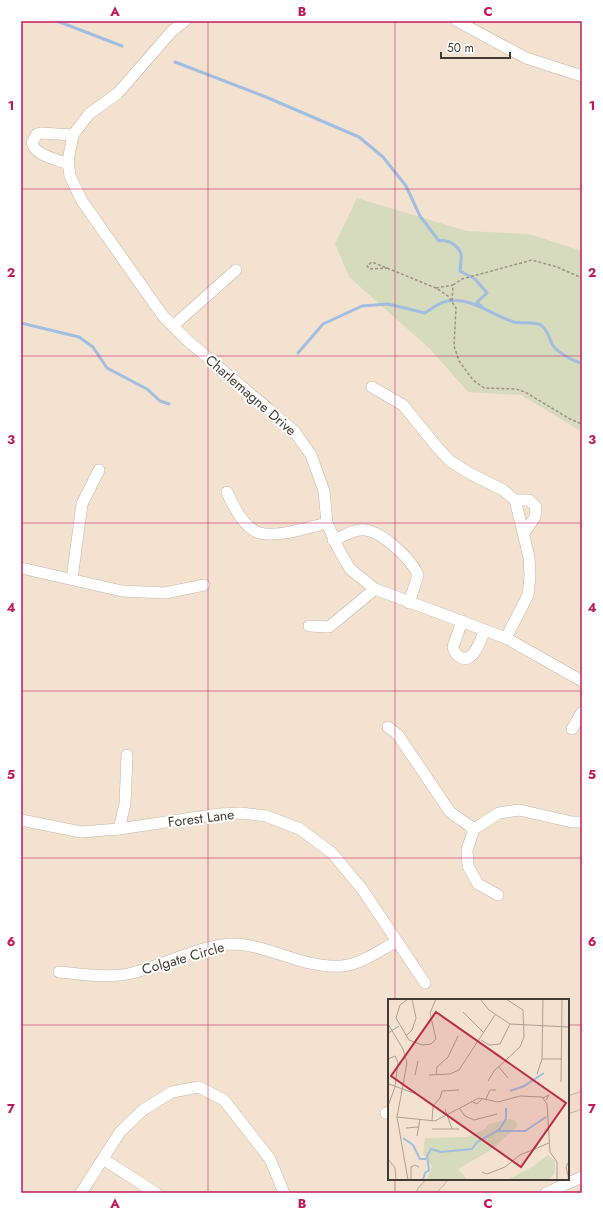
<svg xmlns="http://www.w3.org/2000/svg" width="603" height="1214" font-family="Jost,sans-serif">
	<rect width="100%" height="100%" fill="#f4e2d0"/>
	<path fill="#d6dbbe" d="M357,198L467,231L529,234L582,251V432L521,395L468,392L430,349L349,277L335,244Z"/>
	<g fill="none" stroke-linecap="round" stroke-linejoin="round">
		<g stroke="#a1bee1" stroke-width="3">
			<path d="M57,21L122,46"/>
			<path d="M175,62L266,97L359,137L383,157L406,186L420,216L439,241C448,239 458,245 461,254C462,259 460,266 460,271L475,279L487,293L477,302L482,307"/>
			<path d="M21,323L79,337L93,347L107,368L147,389L160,401L169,404"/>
			<path d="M298,353L323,324L362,306L388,304L425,313C430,310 437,304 444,302C471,295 490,315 514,322C522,324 533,321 541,325C547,329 549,337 552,344C555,351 574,362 582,363"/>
		</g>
		<g stroke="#c7b5a4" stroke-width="12">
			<g id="street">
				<path d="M185,21L172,31L118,93L89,114L73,135L68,161L70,176L82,201L163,316L187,340L294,431L311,455L324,491L327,523L339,550L350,569L375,589L506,638L582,681"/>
				<path d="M457,21L526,58L582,76"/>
				<path d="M69,164C56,159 36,156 32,143L37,134L41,133L73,135"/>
				<path d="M173,326L236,270"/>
				<path d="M372,387L403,405L437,447L450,461L469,473L503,490L515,500L529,557L530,576L528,595L506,638"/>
				<path d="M227,492C233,506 245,529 260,533C277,538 309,527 327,523"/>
				<path d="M515,500H529L536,507L535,517L524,533"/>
				<path d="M333,540C342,537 351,531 359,530C379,527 411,559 418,575L409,603"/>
				<path d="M21,568L122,591L165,593L204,585"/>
				<path d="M72,579L82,504L99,470"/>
				<path d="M462,621L453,647C454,651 456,655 460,657C473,665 481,639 485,630"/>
				<path d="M309,626L329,627L375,589"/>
				<path d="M388,727L398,735L450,812L474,829"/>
				<path d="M572,729L582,712"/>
				<path d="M21,820L81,832L119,829L219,814L241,813L266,816L300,829L332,853L362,889L425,983"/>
				<path d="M119,829L125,804L127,755"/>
				<path d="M498,895L478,884L468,866L467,850L474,829L499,813L519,810L572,822H582"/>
				<path d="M59,972C83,974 108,979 132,973C162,966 201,945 231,944C268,944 303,969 341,966C360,965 380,950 396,942"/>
				<path d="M386,1113L389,1112"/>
				<path d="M103,1159L156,1193"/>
				<path d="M81,1193L120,1132L143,1110L172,1092L199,1087L224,1100L270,1159L284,1193"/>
				<path d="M546,1193L582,1177"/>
			</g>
		</g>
		<g stroke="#c7b5a4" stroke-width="18">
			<g id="secondary">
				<path d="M568,1105L582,1100"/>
				<path d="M425,1193L438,1179"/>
			</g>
		</g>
		<g stroke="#9f9285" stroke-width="1.5" stroke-dasharray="3 2" stroke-linecap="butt">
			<path d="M388,268L370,269L367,266L372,262L436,288L448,296L456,308L454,346L459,361L473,380L484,388L516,389L525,392L570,419L582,424"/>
			<path d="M453,285L462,279L532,260L557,267L582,278"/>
			<path d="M436,288L453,285L452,301"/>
		</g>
		<use href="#street" stroke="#fff" stroke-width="11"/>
		<use href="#secondary" stroke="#f3dbca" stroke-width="16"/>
	</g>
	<path fill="none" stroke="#c2185b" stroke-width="1" stroke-opacity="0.55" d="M208,21V1193M395,21V1000M21,189H582M21,356H582M21,523H582M21,691H582M21,858H582M21,1025H389M568,1025H582M395,1179V1193"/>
	<g text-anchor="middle" stroke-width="4" stroke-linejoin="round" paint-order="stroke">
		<g font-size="14" fill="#423b34" stroke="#fff">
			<text transform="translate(251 395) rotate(41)" y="5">Charlemagne Drive</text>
			<text transform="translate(201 818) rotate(-7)" y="5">Forest Lane</text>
			<text transform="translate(183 958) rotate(-16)" y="5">Colgate Circle</text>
		</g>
	</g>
	<g transform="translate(388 999)">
		<rect width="181" height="181" fill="#f4e2d0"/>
		<path d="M122,120L127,121L130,127L103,151L70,170L80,181H39L44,167L35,155L37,139L79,138L97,130L101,125ZM160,156L167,162V168L166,175L160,181H119L144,168Z" fill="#d6dbbe"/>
		<path fill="none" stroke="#a1bee1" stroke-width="2" d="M122,92L136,87L156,74M110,132H137L158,118M15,139L25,146L32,160H38M35,181L37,174L41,171L39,157L43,150L53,153L84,150L89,143L111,131L118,120V109"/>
		<path fill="none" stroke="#ad9f92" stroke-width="1" d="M20,0L12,6L8,19L21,41L34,46L43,45L48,40L42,14L48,0M92,0L101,11L122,25L181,28M75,13L96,34M0,25L15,50L19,64L9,118L20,181M0,34L11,27M18,37L24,31L28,19L24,0M93,41L101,46L112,45L122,25M0,60L7,57L10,63L7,88L0,107M154,60H174M111,68L120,79M149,75L154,60L155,0M27,76L30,62M41,76L62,75L71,71L107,16M48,76L49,68L60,58L70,37M100,82L106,72L132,48L136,38L135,11L118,0M173,83L174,0M1,85L31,96M54,92L71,91M155,99L161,96L158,101M98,100L102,91H108M83,102L89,105L95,99M57,110L64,130M72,110L77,117L86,121L109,115M9,118L47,122L91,99L110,103L132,97L154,98L159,105L162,153L169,163V181M44,122L45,107L52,99L54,92M181,122V145M18,129L30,128M44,130H71M29,137L32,120M0,160L7,169L8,181M181,162L178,168L181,181M94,173L99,175L117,168L132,156L161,144M23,181V168L27,166L31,168"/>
		<path fill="#bc2b46" fill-opacity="0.15" stroke="#bc2b46" stroke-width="2" d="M48,13L178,104L133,168L3,77Z"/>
		<rect width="181" height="181" fill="none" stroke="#423b34" stroke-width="2"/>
	</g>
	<rect width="603" height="1214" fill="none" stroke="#ffffff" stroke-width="44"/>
	<path d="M441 52v6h69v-6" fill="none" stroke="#423b34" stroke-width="2"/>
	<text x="447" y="52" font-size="12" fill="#423b34" stroke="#ffffff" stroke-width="3" paint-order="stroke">50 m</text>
	<rect x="22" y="22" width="559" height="1170" fill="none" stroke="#c2185b" stroke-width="1.5"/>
	<g font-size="13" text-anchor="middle" font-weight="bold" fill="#c2185b">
		<text x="115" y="16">A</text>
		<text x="302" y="16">B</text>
		<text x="488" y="16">C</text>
		<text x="11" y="110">1</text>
		<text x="592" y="110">1</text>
		<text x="11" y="277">2</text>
		<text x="592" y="277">2</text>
		<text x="11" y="444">3</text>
		<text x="592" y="444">3</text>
		<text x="11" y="612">4</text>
		<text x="592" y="612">4</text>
		<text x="11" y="779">5</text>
		<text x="592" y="779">5</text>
		<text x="11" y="946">6</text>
		<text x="592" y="946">6</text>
		<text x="11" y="1113">7</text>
		<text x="592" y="1113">7</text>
		<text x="115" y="1208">A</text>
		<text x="302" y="1208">B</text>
		<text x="488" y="1208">C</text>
	</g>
</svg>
